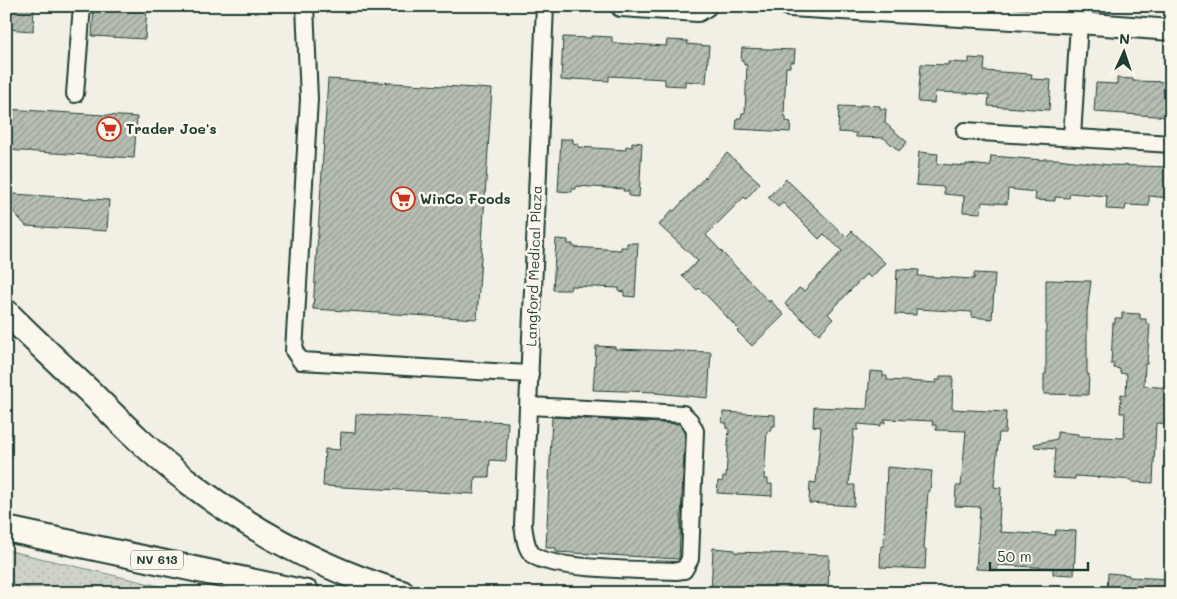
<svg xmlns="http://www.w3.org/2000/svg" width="1177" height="599" font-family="Mali,sans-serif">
	<defs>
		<pattern id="grass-dots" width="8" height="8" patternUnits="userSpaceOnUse" patternTransform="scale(1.25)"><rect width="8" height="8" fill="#cfd2c8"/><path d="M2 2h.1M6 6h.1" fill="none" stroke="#b1b5ac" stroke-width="1.8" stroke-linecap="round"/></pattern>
		<pattern id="building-hatch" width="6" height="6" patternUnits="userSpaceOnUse" patternTransform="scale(1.25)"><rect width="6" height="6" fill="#b7beb3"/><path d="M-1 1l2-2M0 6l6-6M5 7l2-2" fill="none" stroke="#949c92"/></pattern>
	</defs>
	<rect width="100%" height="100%" fill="#f2f0e5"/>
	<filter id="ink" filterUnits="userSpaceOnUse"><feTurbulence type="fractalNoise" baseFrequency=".02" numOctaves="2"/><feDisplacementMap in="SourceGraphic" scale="10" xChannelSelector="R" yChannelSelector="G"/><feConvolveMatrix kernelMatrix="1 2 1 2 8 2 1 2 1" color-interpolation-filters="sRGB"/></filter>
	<g filter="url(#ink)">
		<path fill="url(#grass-dots)" stroke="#77887e" d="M6,550L189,593H53L6,584Z"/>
		<g fill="url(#building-hatch)" stroke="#1f3d34">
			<path d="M6,6H34L33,31L6,29Z"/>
			<path d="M94,6H147L145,39L92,36Z"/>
			<path d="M591,36L612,37V43L666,46L667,40L688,41L687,44L709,46L706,83L685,81V86L665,85V79L609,76V81L572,79V81L561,80L563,37L591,38Z"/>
			<path d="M742,48L795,50L794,62H790V67H786L784,116H786V121L791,122L790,132L736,129L737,118H741L742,113H745L747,65H744V61H741Z"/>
			<path d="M969,58L985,59L984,71L1032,74L1031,79L1051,80L1049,110L988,106L989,95L965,93L935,92L934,103L918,102L921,64L948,65V62L969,63Z"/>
			<path d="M1117,78L1133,79V81L1171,82V117L1094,112L1096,83L1117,84Z"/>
			<path d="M328,79L492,89L477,319L313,309Z"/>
			<path d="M860,105L880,106V109H886L885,123L907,142L899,151L884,138L856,137V133L838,132L839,106L860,107Z"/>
			<path d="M6,109L137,117L134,158L6,150Z"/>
			<path d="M561,139H573V143L578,144V147L626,150V146L632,147V142L642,143L639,197L629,196V191H623L624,189L576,186V189H572V192L558,191Z"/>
			<path d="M919,152L938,154L937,164L966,166V164L990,166L991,156L1043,160V159H1057L1109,165L1171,167L1169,198L1149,196V206L1126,205L1125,210L1106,209L1107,196L1070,193L1069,198L1055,197V201L1035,200L1036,192L1008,189L1007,204L982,202L981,213L963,212L964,196L944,194V187L916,185Z"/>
			<path d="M727,153L760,183L746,199L744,197L706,235L769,302L770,300L784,315L752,346L737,331L739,330L714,303L699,288L697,290L682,276L698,261L659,225L672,210L674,211Z"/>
			<path d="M786,179L846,237L852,231L885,263L871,278L866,274L828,314L833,319L819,334L785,304L799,288L804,291L842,251L824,234L819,239L783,203L778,207L768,197Z"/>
			<path d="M13,194L109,200L107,231L26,226L12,210Z"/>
			<path d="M556,239L568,240V244H573V247L621,250V247H627V243H638L635,297L624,296V292L619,291V288L571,286L570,290H553Z"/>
			<path d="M897,269L919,270L918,276L974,279V273L995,274L992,319L972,317V312L916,309V315L895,314Z"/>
			<path d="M1046,280L1091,281L1087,312V374H1089L1088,395L1044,394V374H1046Z"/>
			<path d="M1122,313L1140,314V319H1146V324H1150L1147,364H1145L1144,386L1171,388V424L1156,423L1153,483L1132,482V480L1108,478L1075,476V479L1053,478L1055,449L1035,447L1034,444L1057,439V432L1078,434V436L1124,438L1125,413H1120L1121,394L1126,395L1127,374L1120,373V369L1114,368V364H1111L1113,323H1115V318H1122Z"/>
			<path d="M596,346L615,347V349L711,352L708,398L655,393L656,392L593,390Z"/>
			<path d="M870,371L883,372V376H887V380L906,381L936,383V380H940V376H953L952,409L1006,412L1005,433H999L994,487L1001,488L999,525H1001L1000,532L1055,535L1056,530L1076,531L1074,575L1053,574V568L998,565L997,570L976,569L980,507L955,506L956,486H961L966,431L936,430V425H932L933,421L885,419V423H881V426L858,424V430H854L849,485H855L854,506L809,503L810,482L816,483L821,427L813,426L814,407L867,409Z"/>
			<path d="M723,412L775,415V426H771V431H767L764,479H768V484H772V496L717,493L718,481L722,482L723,477H726L729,429L726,428L727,423H722Z"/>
			<path d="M356,414L508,422L506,461L490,460L489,477H475L474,494L323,486L325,449L340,450L341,432L355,433Z"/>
			<path d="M552,417L679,424L682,427L685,433L679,559L556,552V548H546Z"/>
			<path d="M887,467L932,471L930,491H928L924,549H926L925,569L880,567L881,546H884Z"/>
			<path d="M713,548L735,550L734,552L829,555L828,593H711Z"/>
			<path d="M1108,573L1129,575V577L1171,579V593H1107Z"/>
		</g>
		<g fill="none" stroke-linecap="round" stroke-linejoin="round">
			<g stroke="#1f3d34" stroke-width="20">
				<g id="minor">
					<path d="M305,6L309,99L294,351L301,361L530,374"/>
					<path d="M75,94L82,6"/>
					<path d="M965,131L1171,144"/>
					<path d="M1072,137L1079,23"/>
					<path d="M529,406L683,414L690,421L695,431L690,559L684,570L676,571C648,570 552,570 533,555C525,548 525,535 523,526L545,6"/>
				</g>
			</g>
			<g stroke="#1f3d34" stroke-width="24">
				<g id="major">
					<path d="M621,6L698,11L706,6"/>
					<path d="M790,6L1079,23L1171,30"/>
				</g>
			</g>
			<g stroke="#1f3d34" stroke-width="28">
				<g id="highway">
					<path d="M6,312C33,339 61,365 89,391C121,423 154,456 190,483C254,532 325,570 402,593"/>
					<path d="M6,529L307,593"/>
				</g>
			</g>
			<use href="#minor" stroke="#fbf7ec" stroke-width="16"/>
			<use href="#major" stroke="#fbf7ec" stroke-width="20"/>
			<use href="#highway" stroke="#fbf7ec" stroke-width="24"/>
		</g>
	</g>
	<defs>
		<g id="supermarket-ring" transform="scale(1.25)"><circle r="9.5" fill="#fbf7ec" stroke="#c8321e" stroke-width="1.5"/><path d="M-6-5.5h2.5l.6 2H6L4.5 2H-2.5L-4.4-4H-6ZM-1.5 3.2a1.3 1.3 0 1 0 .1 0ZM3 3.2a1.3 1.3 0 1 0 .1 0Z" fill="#c8321e"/></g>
	</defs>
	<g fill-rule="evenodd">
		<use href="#supermarket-ring" x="109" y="129"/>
		<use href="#supermarket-ring" x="403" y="199"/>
	</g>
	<g text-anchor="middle" stroke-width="5" stroke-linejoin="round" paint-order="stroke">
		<rect fill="#fbf7ec" stroke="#61756b" stroke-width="1" x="131" y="550.5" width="52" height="19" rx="4"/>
		<g font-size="12" font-weight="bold" fill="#1f3d34">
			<text x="157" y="564">NV 613</text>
		</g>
		<g font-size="14" font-weight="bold" fill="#1f3d34" stroke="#fbf7ec" text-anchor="start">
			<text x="126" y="134">Trader Joe's</text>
			<text x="420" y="204">WinCo Foods</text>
		</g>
		<g font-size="14" fill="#1f3d34" stroke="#fbf7ec">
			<text transform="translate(534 266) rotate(-88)" y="5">Langford Medical Plaza</text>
		</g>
	</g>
	<rect width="1177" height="599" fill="none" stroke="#fbf7ec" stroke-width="25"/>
	<rect x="12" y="12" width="1152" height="574" fill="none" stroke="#1f3d34" stroke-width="2" filter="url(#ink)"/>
	<g transform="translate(1124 52) rotate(3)" stroke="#fbf7ec" stroke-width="4" paint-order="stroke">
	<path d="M0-4L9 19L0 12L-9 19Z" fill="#1f3d34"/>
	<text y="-8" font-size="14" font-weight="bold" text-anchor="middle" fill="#1f3d34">N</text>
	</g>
	<path d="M990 562v8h98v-8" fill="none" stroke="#1f3d34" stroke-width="2.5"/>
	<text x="997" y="562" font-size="15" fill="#1f3d34" stroke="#fbf7ec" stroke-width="4" paint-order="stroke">50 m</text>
</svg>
